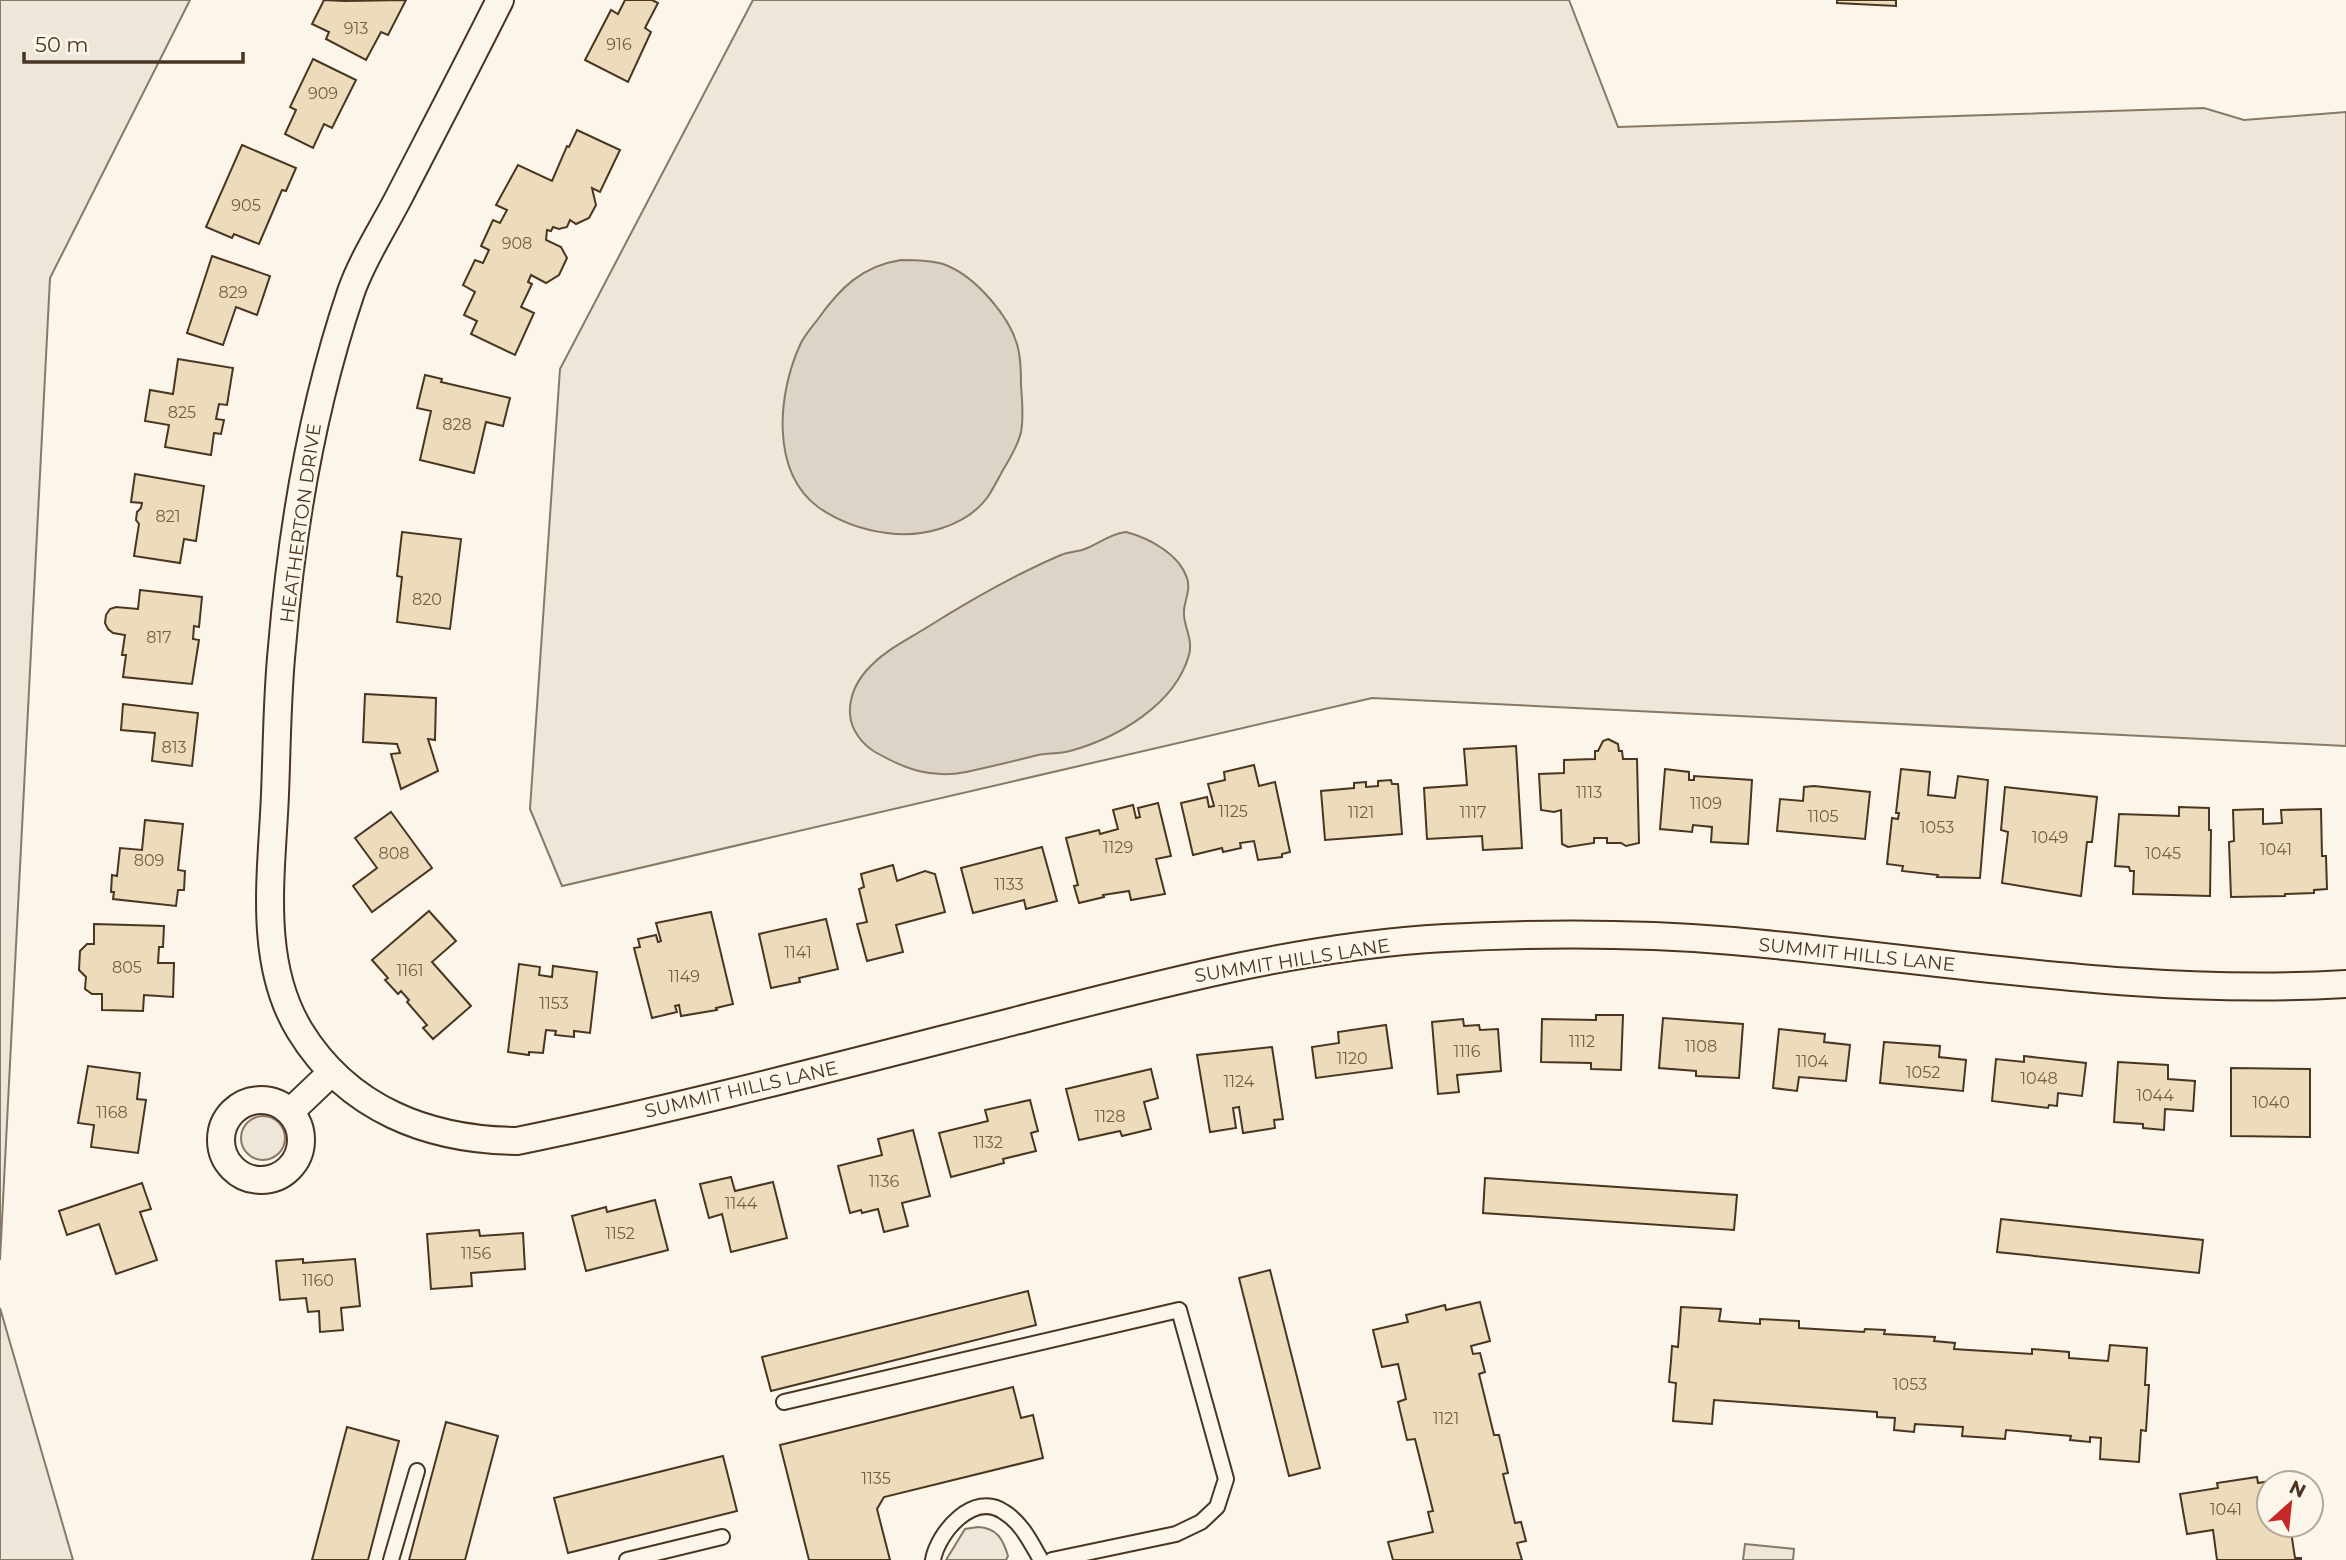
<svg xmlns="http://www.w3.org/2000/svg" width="2346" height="1560" font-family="Montserrat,sans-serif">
	<rect width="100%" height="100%" fill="#fbf6e9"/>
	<g fill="#ede6d9" stroke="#887966" stroke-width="2">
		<path d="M0,0H190L50,278L0,1260Z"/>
		<path d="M753,0H1569L1618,127L2204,108L2244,120L2346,112V746L1372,698L562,886L530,809L560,369Z"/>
		<circle cx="263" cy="1138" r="22"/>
		<path d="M0,1308L73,1560H0Z"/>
		<path d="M978,1527C997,1528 1003,1539 1008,1556L1006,1560H946L965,1529Z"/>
		<path d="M1745,1544L1794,1549L1793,1560H1743Z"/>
	</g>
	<g fill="#dcd4c6" stroke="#887966" stroke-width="2">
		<path d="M901,260C915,260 929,260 943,264C975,275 1014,320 1019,353C1021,363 1021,375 1021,385C1022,401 1024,416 1021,432C1018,446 1010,458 1003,470C998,479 993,489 987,498C965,527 921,538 887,533C863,530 838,521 818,507C770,471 778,393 800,345C804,336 812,327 818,319C840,288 862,266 901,260Z"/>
		<path d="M1126,532C1149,538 1179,554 1187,578C1190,587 1187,596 1185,604C1180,623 1194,636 1189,655C1175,705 1117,738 1070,751C1059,754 1048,753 1038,755C1014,761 990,767 966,772C931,779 905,769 875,752C862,744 851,730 850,714C849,697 855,684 866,671C882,652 905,641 926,628C969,601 1014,575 1061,555C1068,552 1075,552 1082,550C1098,545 1108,534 1126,532Z"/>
	</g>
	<g fill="#ecdcbc" stroke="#4a3520" stroke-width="2">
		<path d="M324,0L345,1L406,0L388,35L381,32L366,60L326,39L329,32L312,24Z"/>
		<path d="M625,0H652L658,3L645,28L651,32L628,82L585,60L611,10L618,14Z"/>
		<path d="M1837,0H1896V6L1837,3Z"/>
		<path d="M313,59L356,80L332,128L324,124L313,148L285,134L296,110L290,107Z"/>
		<path d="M577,130L620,150L600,192L592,188L596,205L589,218L576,224L570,220L567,227L559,229L553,227L551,231L547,230L546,240L561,247L567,258L559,275L546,283L531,275L528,282L532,284L521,307L534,313L515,355L471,334L477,321L464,315L475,292L463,285L475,260L483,263L489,250L481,246L493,220L500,223L507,210L496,205L518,165L552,181L567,146L569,147Z"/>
		<path d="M242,145L296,168L286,191L282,190L259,244L234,234L232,238L206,227Z"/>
		<path d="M212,256L270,276L257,315L236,307L223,345L187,333Z"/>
		<path d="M178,359L233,368L227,405L219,404L216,419L224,420L221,434L214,433L211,455L165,447L169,425L145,421L150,390L173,394Z"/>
		<path d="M425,375L442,379L441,382L510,398L503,426L486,422L474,473L420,460L431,411L417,408Z"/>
		<path d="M135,474L204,486L196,541L184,539L180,563L134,556L139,524L136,520L137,512L141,508L142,503L131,502Z"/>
		<path d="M402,532L461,539L450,629L397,622L402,577L397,576Z"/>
		<path d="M140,590L202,597L199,627L194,626L193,639L199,640L192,684L123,677L126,655H122L125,635L113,633L108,629L105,623L106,615L110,609L116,607L138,609Z"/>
		<path d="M365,694L436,698L435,740L428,739L438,771L401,789L391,754L400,753L397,744L363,742Z"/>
		<path d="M123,704L198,713L192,766L152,761L155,733L121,730Z"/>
		<path d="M1608,739L1618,744L1619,751H1622L1623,759H1637L1639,843L1626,846L1621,843H1607V838H1594V843L1568,847L1562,844L1561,810L1554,812L1541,810L1539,774L1564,773V760L1595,759V751H1598L1603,741Z"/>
		<path d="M1516,746L1522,848L1483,850L1482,836L1427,839L1424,788L1467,785L1464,749Z"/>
		<path d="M1254,765L1259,786L1275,782L1290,852L1282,854V857L1258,860L1254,841L1240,843L1241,848L1223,852L1222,848L1193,855L1181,803L1207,797L1209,807L1214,806L1208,784L1225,780L1224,772Z"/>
		<path d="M1665,769L1689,772V780H1694V776L1752,780L1748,844L1711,842L1712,827L1693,825L1692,832L1660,829Z"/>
		<path d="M1901,769L1930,772L1928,795L1955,798L1958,776L1988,780L1980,878L1937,877L1938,875L1902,871L1903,866L1887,864L1892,818L1898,819L1899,813H1896Z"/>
		<path d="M1391,780L1392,784H1398L1402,834L1325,840L1321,791L1354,788V783L1366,782V787L1378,786V781Z"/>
		<path d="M1814,786L1870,792L1865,839L1777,831L1780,799L1803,801L1804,787Z"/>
		<path d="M2005,787L2097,797L2092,842H2087L2081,896L2002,883L2008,832L2001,830Z"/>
		<path d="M1158,803L1171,856L1156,859L1165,894L1131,900L1129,891L1103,895L1104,897L1079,903L1074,886L1078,885L1066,838L1099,830L1100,834L1118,829L1113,810L1133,805L1136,818L1140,817L1138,808Z"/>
		<path d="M2179,807L2209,808V830H2211L2210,896L2133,894L2134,871H2130L2129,867L2115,866L2119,814L2179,816Z"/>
		<path d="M2263,809V824L2282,823L2281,810L2321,809L2322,856H2326L2327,889L2314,890V893L2285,894V896L2231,897L2229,842L2234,841L2233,810Z"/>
		<path d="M391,812L432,868L372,912L353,886L377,868L355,838Z"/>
		<path d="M145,820L183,824L178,870L185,871L184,890H178L176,906L113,899L114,892H111L112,875L117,876L120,848L142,850Z"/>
		<path d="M1042,847L1057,901L1026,909L1024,900L973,913L961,868Z"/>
		<path d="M893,865L897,881L925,871L935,874L945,912L896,925L903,952L867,961L857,924L867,922L859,889L864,887L861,874Z"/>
		<path d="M429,911L456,941L432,962L471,1006L433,1039L423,1028L427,1025L407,1002L409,1000L401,991L398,994L385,980L388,978L372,960Z"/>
		<path d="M711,912L733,1004L716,1008L717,1010L681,1016L679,1005L675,1006L677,1012L652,1018L634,948L640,947L638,939L656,935L658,942L661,941L656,923Z"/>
		<path d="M826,919L838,969L799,978L800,982L771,988L759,934Z"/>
		<path d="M94,924L164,926L163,947H159L158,963H174L173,997L144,995L143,1011L102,1010V994H92L85,989L86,977L79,970L80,951L87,944H94Z"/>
		<path d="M519,964L540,967L539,975L552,977L553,966L597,972L590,1033L574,1031V1037L555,1035L556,1031L546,1030L543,1053L529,1052V1055L508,1052Z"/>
		<path d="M1596,1015H1623L1621,1070L1591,1069V1063L1541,1062L1542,1019L1596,1020Z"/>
		<path d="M1663,1018L1743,1024L1739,1078L1696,1076V1071L1659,1068Z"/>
		<path d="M1463,1019L1464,1026L1479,1025L1480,1030L1498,1029L1501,1071L1457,1075L1459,1092L1438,1094L1432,1022Z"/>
		<path d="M1386,1025L1392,1068L1316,1078L1312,1047L1339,1043L1338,1032Z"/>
		<path d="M1779,1029L1825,1034L1824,1042L1850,1045L1846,1081L1799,1077L1797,1091L1773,1088Z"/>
		<path d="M1884,1042L1940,1046L1939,1057L1966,1060L1963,1091L1880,1083Z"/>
		<path d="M1272,1047L1283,1119L1274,1120L1275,1128L1243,1133L1239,1107L1233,1108L1236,1128L1210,1132L1197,1055Z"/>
		<path d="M2024,1056L2086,1063L2082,1096L2058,1093L2057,1106L2049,1105L2048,1108L1992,1101L1996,1059L2024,1062Z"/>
		<path d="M2118,1062L2168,1065V1079L2195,1081L2193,1111L2165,1109L2164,1130L2143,1128V1124L2114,1122Z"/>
		<path d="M88,1066L140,1073L137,1099L146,1100L138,1153L91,1147L94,1125L78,1123Z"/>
		<path d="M2231,1068L2310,1069V1137L2231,1136Z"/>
		<path d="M1151,1069L1158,1098L1144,1102L1151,1129L1122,1136L1120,1131L1079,1140L1066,1089Z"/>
		<path d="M1030,1100L1038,1131L1031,1133L1036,1151L1003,1159L1004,1163L951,1177L939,1133L988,1121L985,1110Z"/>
		<path d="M913,1130L930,1196L902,1203L908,1226L884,1232L878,1209L862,1213L861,1210L850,1213L838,1166L882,1155L878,1139Z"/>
		<path d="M731,1177L735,1191L773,1182L787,1238L731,1252L722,1214L709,1218L700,1184Z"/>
		<path d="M1485,1178L1737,1195L1734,1230L1483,1213Z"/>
		<path d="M142,1183L151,1209L140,1212L157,1260L116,1274L99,1224L67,1235L59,1211Z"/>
		<path d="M655,1200L668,1250L586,1271L572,1216L606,1207L607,1212Z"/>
		<path d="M2001,1219L2203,1240L2199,1273L1997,1252Z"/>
		<path d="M479,1230L480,1236L523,1233L525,1269L471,1273L472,1286L431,1289L427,1234Z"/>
		<path d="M303,1259V1263L355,1259L360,1306L341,1308L343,1330L320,1332L319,1311L308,1312L306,1298L280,1300L276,1261Z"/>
		<path d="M1270,1270L1320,1468L1289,1476L1239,1278Z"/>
		<path d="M1028,1291L1036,1325L771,1391L762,1357Z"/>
		<path d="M1480,1302L1490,1341L1471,1346L1473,1354L1480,1353L1485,1372L1479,1374L1494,1435H1499L1508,1473L1503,1474L1515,1523L1521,1522L1526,1541L1517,1543L1522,1560H1393L1388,1542L1433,1532L1428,1512L1433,1511L1415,1439L1407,1440L1398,1402L1406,1399L1398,1364L1382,1367L1373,1330L1408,1322L1406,1315L1445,1305L1446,1310Z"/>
		<path d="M1681,1307L1721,1309L1719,1321L1760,1324V1319L1799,1321V1328L1864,1332L1865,1329L1885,1330L1884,1334L1935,1337L1934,1341L1955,1343L1954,1349L2032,1354V1349L2069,1352V1358L2108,1361L2110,1345L2147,1348L2145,1385H2149L2146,1431L2141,1430L2139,1462L2100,1459L2101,1438L2090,1437V1442L2070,1440L2071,1436L2006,1430L2005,1439L1962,1436L1963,1427L1915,1424L1914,1432L1894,1430L1895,1418L1877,1417V1412L1714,1400L1712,1424L1673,1421L1676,1383L1669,1382L1671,1361L1672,1346L1678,1347Z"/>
		<path d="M1013,1387L1021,1418L1033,1415L1043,1458L884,1497L877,1509L890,1560H809L780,1445Z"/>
		<path d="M446,1422L498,1436L465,1560H409Z"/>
		<path d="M347,1427L399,1441L368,1560H312Z"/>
		<path d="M723,1456L737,1511L568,1553L554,1498Z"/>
		<path d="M2257,1477L2258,1483L2294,1477L2295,1483H2269V1525H2290L2295,1558H2301V1560H2217L2213,1530L2187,1534L2180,1494L2218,1488L2217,1483Z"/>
	</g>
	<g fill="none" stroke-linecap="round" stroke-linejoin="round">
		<g stroke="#4a3520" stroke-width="18">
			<g id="lane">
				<path d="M784,1402L1179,1310L1226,1479L1217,1507L1201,1522L1176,1534L1052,1560"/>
				<path d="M391,1560L417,1471"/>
				<path d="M627,1560L722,1537"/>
				<path d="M933,1560C938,1532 974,1491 1004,1512C1022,1523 1031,1543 1041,1560"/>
			</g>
		</g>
		<g stroke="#4a3520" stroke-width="30">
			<g id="street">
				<path d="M500,0C467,66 433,131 399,197C383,228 362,260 351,292C312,407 292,526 282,647C277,696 277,745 275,794C272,872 257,961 300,1031C348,1109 428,1140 517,1141C684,1107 850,1063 1015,1021C1156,985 1299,946 1445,938C1541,933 1637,933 1733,941C1937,959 2140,997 2346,984"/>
				<circle cx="261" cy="1140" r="40"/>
				<path d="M290,1112L332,1072"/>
			</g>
		</g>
		<use href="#lane" stroke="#fbf6e9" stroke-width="14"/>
		<use href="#street" stroke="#fbf6e9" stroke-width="26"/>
	</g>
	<g text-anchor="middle" stroke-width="5" stroke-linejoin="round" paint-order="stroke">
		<g font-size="16" fill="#725f47">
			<text x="356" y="34">913</text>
			<text x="619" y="50">916</text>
			<text x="323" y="99">909</text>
			<text x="246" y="211">905</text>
			<text x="517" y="249">908</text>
			<text x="233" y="298">829</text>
			<text x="182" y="418">825</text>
			<text x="457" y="430">828</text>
			<text x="168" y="522">821</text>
			<text x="427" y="605">820</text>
			<text x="159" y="643">817</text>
			<text x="174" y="753">813</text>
			<text x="1589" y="798">1113</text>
			<text x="1706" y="809">1109</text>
			<text x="1233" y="817">1125</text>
			<text x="1361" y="818">1121</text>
			<text x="1473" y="818">1117</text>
			<text x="1823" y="822">1105</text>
			<text x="1937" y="833">1053</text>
			<text x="2050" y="843">1049</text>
			<text x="1118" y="853">1129</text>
			<text x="2276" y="855">1041</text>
			<text x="394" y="859">808</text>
			<text x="2163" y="859">1045</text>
			<text x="149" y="866">809</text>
			<text x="1009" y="890">1133</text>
			<text x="798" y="958">1141</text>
			<text x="127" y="973">805</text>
			<text x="410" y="976">1161</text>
			<text x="684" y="982">1149</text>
			<text x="554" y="1009">1153</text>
			<text x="1582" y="1047">1112</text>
			<text x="1701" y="1052">1108</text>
			<text x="1467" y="1057">1116</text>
			<text x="1352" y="1064">1120</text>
			<text x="1812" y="1067">1104</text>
			<text x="1923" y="1078">1052</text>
			<text x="2039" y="1084">1048</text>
			<text x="1239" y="1087">1124</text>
			<text x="2155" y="1101">1044</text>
			<text x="2271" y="1108">1040</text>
			<text x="112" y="1118">1168</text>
			<text x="1110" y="1122">1128</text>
			<text x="988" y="1148">1132</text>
			<text x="884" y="1187">1136</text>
			<text x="741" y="1209">1144</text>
			<text x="620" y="1239">1152</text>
			<text x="476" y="1259">1156</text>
			<text x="318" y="1286">1160</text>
			<text x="1910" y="1390">1053</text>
			<text x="1446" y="1424">1121</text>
			<text x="876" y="1484">1135</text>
			<text x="2226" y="1515">1041</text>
		</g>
		<g font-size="19" fill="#4a3520" stroke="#fbf6e9">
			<text transform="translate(300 523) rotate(-82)" y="7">HEATHERTON DRIVE</text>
			<text transform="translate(1857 954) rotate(6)" y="7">SUMMIT HILLS LANE</text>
			<text transform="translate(1292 960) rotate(-9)" y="7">SUMMIT HILLS LANE</text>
			<text transform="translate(741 1089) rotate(-13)" y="7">SUMMIT HILLS LANE</text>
		</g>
	</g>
	<g transform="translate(2290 1504) rotate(27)"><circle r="33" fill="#fbf6e9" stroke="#b4a999" stroke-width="2"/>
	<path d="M0-5L12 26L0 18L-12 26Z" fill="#c62828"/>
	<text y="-10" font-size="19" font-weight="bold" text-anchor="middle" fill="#4a3520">N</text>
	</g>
	<path d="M24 52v10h219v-10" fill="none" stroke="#4a3520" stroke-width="3.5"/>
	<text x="35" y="52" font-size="21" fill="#4a3520" stroke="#fbf6e9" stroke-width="5" paint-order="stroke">50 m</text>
</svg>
